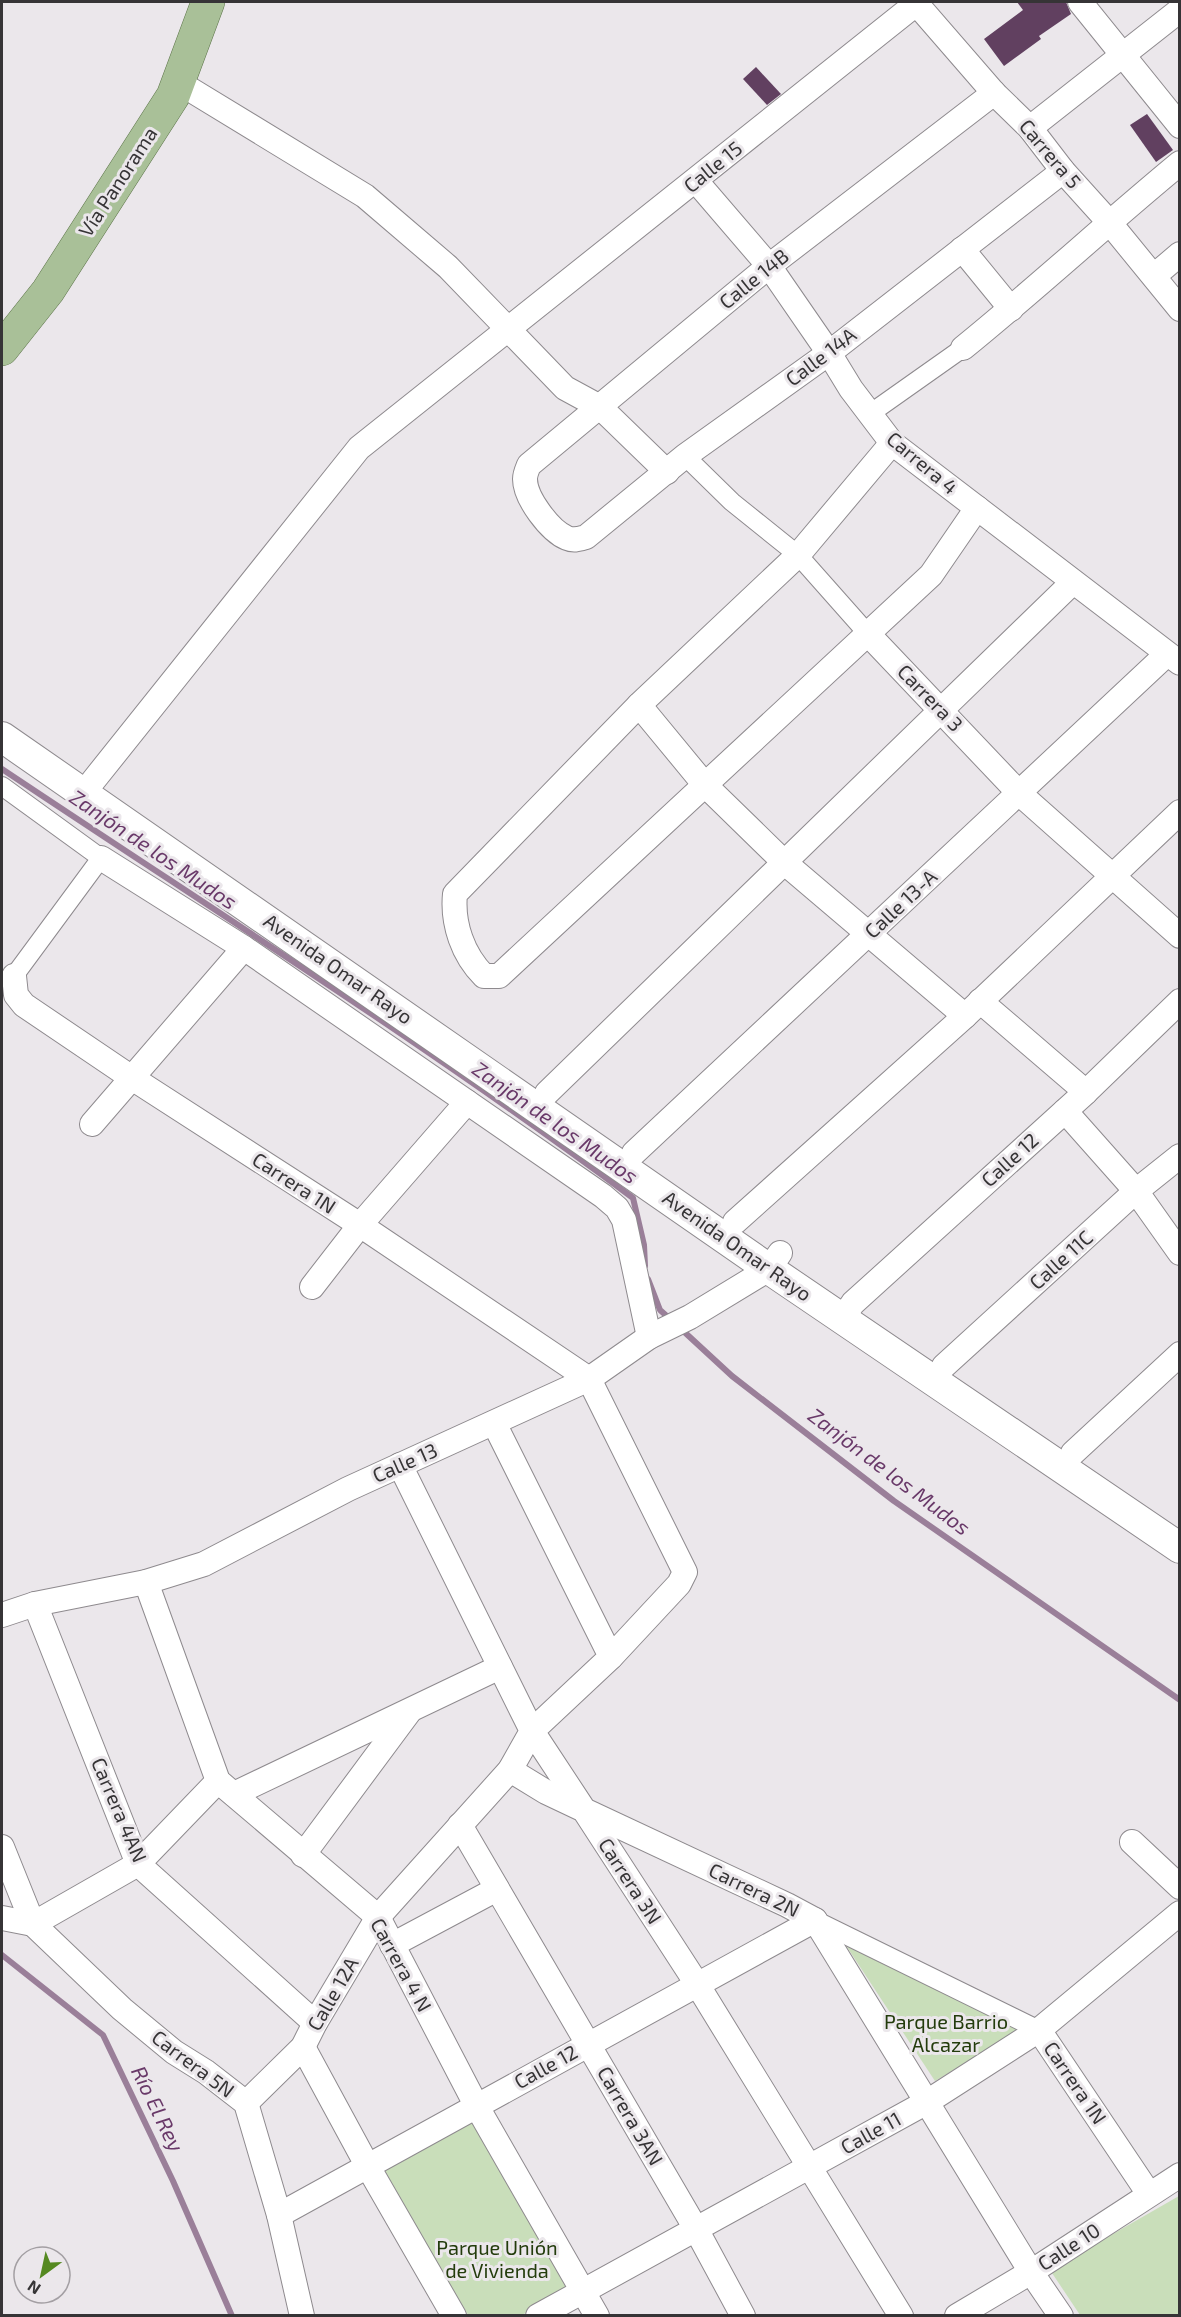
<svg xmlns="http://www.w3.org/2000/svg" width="1181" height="2317" font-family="'Exo 2',sans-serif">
	<rect width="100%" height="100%" fill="#ebe7eb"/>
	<g fill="#c9deba">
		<path d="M845,1944L1021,2030L935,2081Z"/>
		<path d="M475,2116L574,2286L522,2315H468L382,2168Z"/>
		<path d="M1179,2196V2315H1080L1050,2270Z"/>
	</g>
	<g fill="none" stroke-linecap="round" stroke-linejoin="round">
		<g stroke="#9a7f99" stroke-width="6">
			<path d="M2,769C213,910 429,1046 633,1198L644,1245L645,1266"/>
			<path d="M648,1279L660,1310L670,1319"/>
			<path d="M680,1328L732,1376L894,1501L1180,1700"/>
			<path d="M2,1955L103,2035L173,2181L232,2316"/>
		</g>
	</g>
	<g fill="#614060">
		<path d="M1017,2H1066L1071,14L1039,36L1041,39L1004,66L984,39L1023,10Z"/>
		<path d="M756,67L781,94L767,105L743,79Z"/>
		<path d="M1147,114L1173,150L1156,162L1130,125Z"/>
	</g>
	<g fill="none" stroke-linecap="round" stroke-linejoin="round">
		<g stroke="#8e8a8e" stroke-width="20">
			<g id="pedestrian">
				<path d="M871,413L963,348"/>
				<path d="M685,456L732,502L798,555L868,634"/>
				<path d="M2,786L101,858L14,976"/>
				<path d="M815,1920L1039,2030"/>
			</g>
		</g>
		<g stroke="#8e8a8e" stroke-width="26">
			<g id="minor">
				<path d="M915,2L994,93L1030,128L1063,171L1109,222L1180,309"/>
				<path d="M1080,2L1180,126"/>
				<path d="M178,82L365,196L448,267L565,388L600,407L667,472"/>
				<path d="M994,93L769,266L529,465C527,470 525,474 525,479C525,498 550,531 567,538C574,541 579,539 586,537L685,456L829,353L1063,171"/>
				<path d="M1030,128L1180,10"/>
				<path d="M696,181L769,266L829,353L851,389L892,443L1180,663"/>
				<path d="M962,249L1011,309"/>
				<path d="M1154,276L1180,254"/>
				<path d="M963,348C1037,288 1106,224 1180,163"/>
				<path d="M892,443L798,555L639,705L455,894C452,924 463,955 484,976H499L931,575L977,508"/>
				<path d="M868,634L1020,794L1180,936"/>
				<path d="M639,705L705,785L785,863L965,1016"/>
				<path d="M93,781L359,448L917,3"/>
				<path d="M101,858L244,948L603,1196L617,1208L624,1220L649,1337"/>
				<path d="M14,976L16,995L24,1005L132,1078L360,1225L589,1379L685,1572L679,1584L611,1657"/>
				<path d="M980,1001L1086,1092"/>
				<path d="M547,1093L1073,582"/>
				<path d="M1065,1111L1136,1191L1180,1253"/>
				<path d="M92,1124L244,948"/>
				<path d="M634,1153L1167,654"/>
				<path d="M735,1222L965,1016L1180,812"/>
				<path d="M312,1287L360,1225L467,1102"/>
				<path d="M842,1319L853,1303L1086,1092L1180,1001"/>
				<path d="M944,1366L1136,1191L1180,1156"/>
				<path d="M494,1423L611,1657L532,1731L584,1810L787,1905L815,1920L1031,2272L1061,2316"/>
				<path d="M1073,1453L1180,1354"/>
				<path d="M146,1582L218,1781L378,1917L476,2105L597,2316"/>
				<path d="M35,1604L138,1864L315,2023"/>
				<path d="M2,1615L35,1604L146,1582L204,1564L348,1489L589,1379L649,1337L690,1317L769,1269L780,1253"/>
				<path d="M510,1770L546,1792L584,1810L697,1984L901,2316"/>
				<path d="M234,1794L500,1667"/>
				<path d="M460,1825L696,2229L743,2316"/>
				<path d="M1132,1842L1180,1887"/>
				<path d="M2,1847L33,1924L122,2009L174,2052L206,2072L246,2103L279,2215L302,2316"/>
				<path d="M303,1855L409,1712"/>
				<path d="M2,1918L33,1924L138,1864L218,1781"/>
				<path d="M392,1945L497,1889"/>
				<path d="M1039,2030L1149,2194"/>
				<path d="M303,2047L367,2165L454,2316"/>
				<path d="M246,2103L303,2047L315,2023L378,1917L510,1770L532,1731L400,1465"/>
				<path d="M279,2215L815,1920"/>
				<path d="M538,2316L927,2102L1039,2030L1180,1913"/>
				<path d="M957,2316L1031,2272L1180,2175"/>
			</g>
		</g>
		<g stroke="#8e8a8e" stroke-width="32">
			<path id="tertiary" d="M2,737L769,1269L1180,1548"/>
		</g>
		<g stroke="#5c7449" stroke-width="34">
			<path id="primary" d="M2,349L48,291L173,96L208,2"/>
		</g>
		<use href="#pedestrian" stroke="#fff" stroke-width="18"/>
		<use href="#minor" stroke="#fff" stroke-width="24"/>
		<use href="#tertiary" stroke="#fff" stroke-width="30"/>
		<use href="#primary" stroke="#a9c098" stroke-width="33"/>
	</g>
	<g text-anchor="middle" stroke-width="6" stroke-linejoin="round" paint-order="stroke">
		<g font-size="20" fill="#363436" stroke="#ebe7eb">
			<text transform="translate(1050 154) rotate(50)" y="7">Carrera 5</text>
			<text transform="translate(713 167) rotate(-39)" y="7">Calle 15</text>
			<text transform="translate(118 182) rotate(-57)" y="7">Vía Panorama</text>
			<text transform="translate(754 279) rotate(-39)" y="7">Calle 14B</text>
			<text transform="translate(821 357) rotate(-37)" y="7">Calle 14A</text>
			<text transform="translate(922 463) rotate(40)" y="7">Carrera 4</text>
			<text transform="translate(930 698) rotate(46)" y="7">Carrera 3</text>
			<text transform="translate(901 904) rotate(-43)" y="7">Calle 13-A</text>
			<text transform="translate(338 969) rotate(35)" y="7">Avenida Omar Rayo</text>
			<text transform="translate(1010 1160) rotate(-42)" y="7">Calle 12</text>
			<text transform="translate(294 1183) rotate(33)" y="7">Carrera 1N</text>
			<text transform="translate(737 1246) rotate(35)" y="7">Avenida Omar Rayo</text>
			<text transform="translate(1061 1260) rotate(-42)" y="7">Calle 11C</text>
			<text transform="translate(405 1463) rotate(-24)" y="7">Calle 13</text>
			<text transform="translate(119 1810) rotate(67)" y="7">Carrera 4AN</text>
			<text transform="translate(630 1881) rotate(57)" y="7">Carrera 3N</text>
			<text transform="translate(754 1890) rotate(26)" y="7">Carrera 2N</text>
			<text transform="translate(401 1965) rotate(61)" y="7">Carrera 4 N</text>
			<text transform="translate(333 1994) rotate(-60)" y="7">Calle 12A</text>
			<text transform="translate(193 2064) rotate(37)" y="7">Carrera 5N</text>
			<text transform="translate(546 2067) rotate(-29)" y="7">Calle 12</text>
			<text transform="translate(1075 2083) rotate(56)" y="7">Carrera 1N</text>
			<text transform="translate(630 2116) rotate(60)" y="7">Carrera 3AN</text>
			<text transform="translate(871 2133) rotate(-29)" y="7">Calle 11</text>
			<text transform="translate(1069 2247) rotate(-33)" y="7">Calle 10</text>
		</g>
		<g font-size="20" fill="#233c0c" stroke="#ebe7eb">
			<text x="946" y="2029">Parque Barrio<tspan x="946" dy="23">Alcazar</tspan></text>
			<text x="497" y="2255">Parque Unión<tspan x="497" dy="23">de Vivienda</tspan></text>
		</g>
		<g font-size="21" font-style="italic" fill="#693969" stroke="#ebe7eb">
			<text transform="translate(153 850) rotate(34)" y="7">Zanjón de los Mudos</text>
			<text transform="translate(555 1123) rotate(35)" y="7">Zanjón de los Mudos</text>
			<text transform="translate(889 1472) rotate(37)" y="7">Zanjón de los Mudos</text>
			<text transform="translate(157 2109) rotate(64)" y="7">Río El Rey</text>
		</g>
	</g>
	<rect width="1181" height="2317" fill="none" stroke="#363436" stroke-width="6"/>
	<g transform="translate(42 2275) rotate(213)"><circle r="28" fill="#ebe7eb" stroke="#a39fa3" stroke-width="1.5"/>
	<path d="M0-4.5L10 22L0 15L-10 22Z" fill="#558921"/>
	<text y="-9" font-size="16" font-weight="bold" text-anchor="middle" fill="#363436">N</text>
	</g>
</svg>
